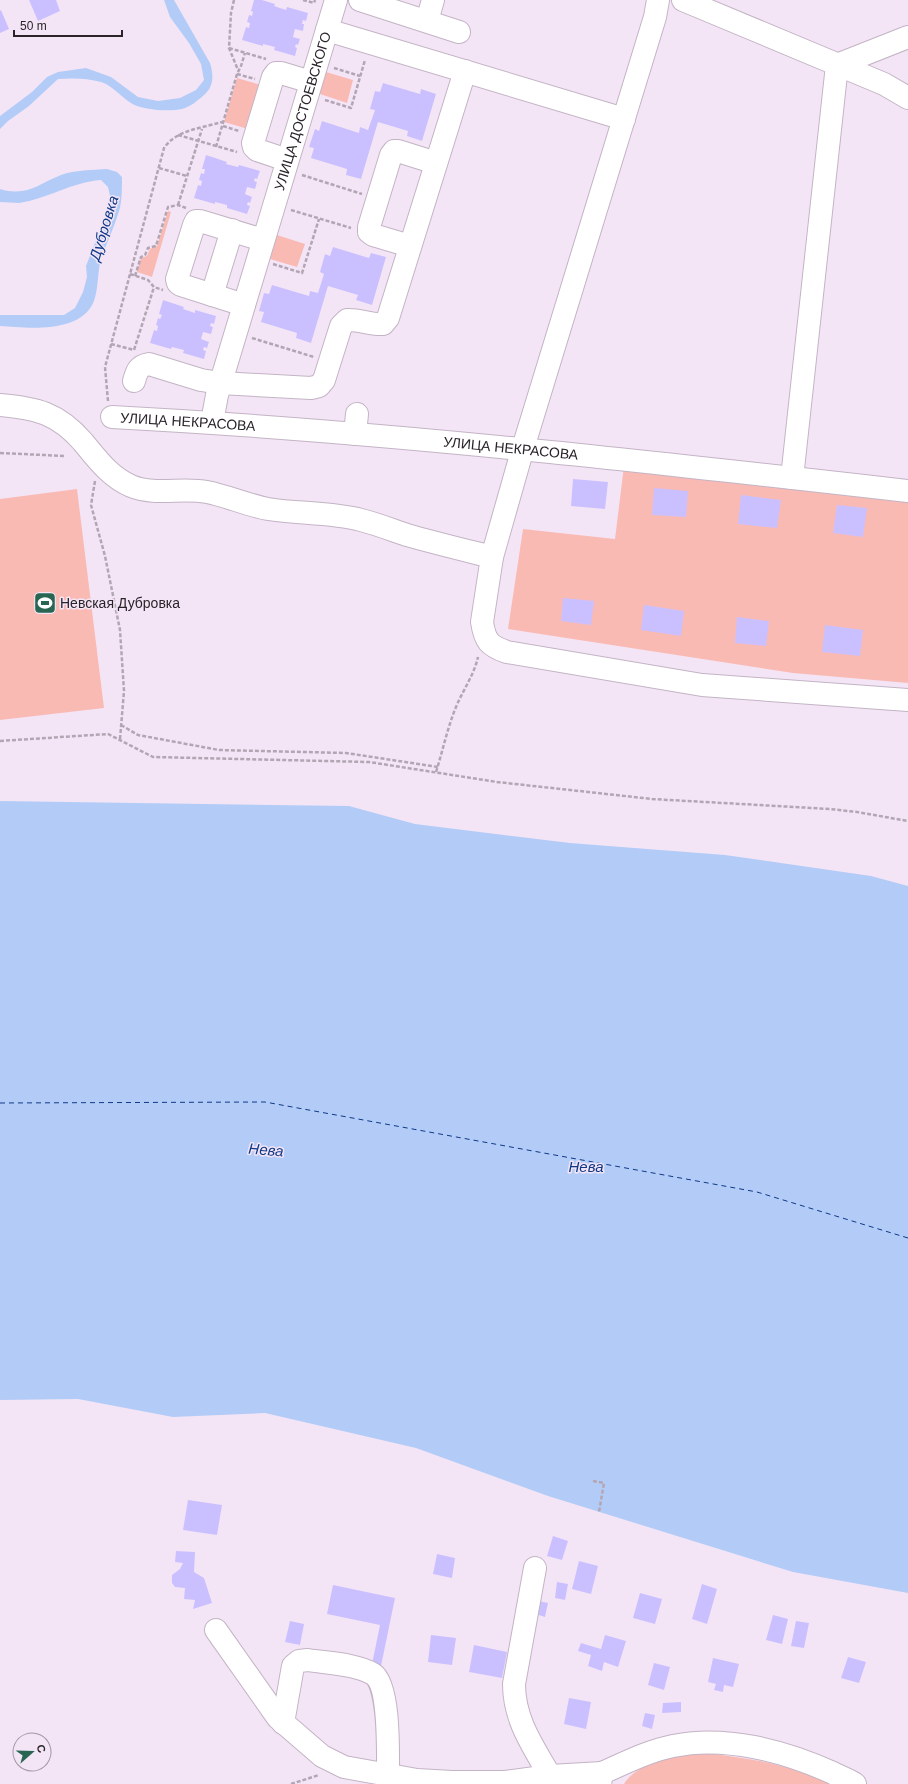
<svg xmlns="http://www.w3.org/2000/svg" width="908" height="1784" font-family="Helvetica,sans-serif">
	<rect width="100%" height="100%" fill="#f4e5f6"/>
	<g fill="#fabab4">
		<path d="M326,72L353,80L347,103L320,94Z"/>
		<path d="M237,78L261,85L248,129L224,122Z"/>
		<path d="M168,211L171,212L152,277L137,272L141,258L147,256L150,249L157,246Z"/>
		<path d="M277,235L305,244L297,267L270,259Z"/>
		<path d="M624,466L908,499V683L793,673L508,629L523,529L615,539Z"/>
		<path d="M77,489L104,708L0,720V499Z"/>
		<path d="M700,1752C744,1758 790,1763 830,1784H624C638,1761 675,1758 700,1752Z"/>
	</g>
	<g fill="#b3ccf7">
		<path d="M164,0H174L210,63C214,76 214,87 203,96C197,101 190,107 182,109C170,112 141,110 131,103C121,97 112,85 101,82C87,78 72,78 58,79L29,106L8,121L0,129V116L32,92L47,77L58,72L86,68L111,77L138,97L158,101L180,98L196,90L204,80L201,64L189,43L170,17Z"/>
		<path d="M107,169L117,172L122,177C122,187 122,198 120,208C115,225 108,240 102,256C97,270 99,287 94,301C81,334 28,328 0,326V315H64L75,308L83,292L87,277L86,266L108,209L110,196L108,187L101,180C72,182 47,199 19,203C13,203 6,202 0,202V189C27,197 38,184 61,175C75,170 92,170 107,169Z"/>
		<path d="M0,801L349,806L415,824L570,843L725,855L871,876L908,886V1593L793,1572L548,1496L416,1448L265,1413L173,1417L78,1399L0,1400Z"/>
	</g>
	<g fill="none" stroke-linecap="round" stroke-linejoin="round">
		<path stroke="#0e3987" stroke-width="1" stroke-dasharray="5 4" stroke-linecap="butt" d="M0,1103L265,1102L757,1192L908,1238"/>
	</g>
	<g fill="#cbc0ff">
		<path d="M29,0H56L60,11L38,21Z"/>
		<path d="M254,0H262L275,4L274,6L286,10L287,7L308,13L306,21L303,20L302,24H304L303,31L295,29L293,37L300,39L298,45L296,44L295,47L297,48L295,56L274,50L275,47L263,44V46L242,40L246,27L249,28L250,23L247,22L249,15L252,16L253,12L251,11Z"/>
		<path d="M1,10L9,29L0,33V11Z"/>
		<path d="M383,83L420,94L421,89L436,94L422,141L407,136L408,131L378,122L361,179L346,175L347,169L311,158L314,148L309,147L315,129L319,131L322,121L359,133L360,127L368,130L375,110L370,109L375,91L380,92Z"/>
		<path d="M206,155L227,162L226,164L238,167L239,165L260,171L257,179L255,178L254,181L257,182L255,189L247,187L245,194L252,197L250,203L248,202L247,205L250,206L247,214L227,208V205L215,202V204L194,198L198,185L201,186L202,181L199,180L201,173L204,174L205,169H202Z"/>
		<path d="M333,247L369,258L371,253L386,257L372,305L356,300L358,295L328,286L311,343L296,338L297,333L261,322L264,312L259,311L264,293L269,294L272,285L309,296L310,291L318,293L324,274L320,272L325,254L330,256Z"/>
		<path d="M163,300L184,307L183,309L195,313V310L216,316L214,324L211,323L210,326L213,327L211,334L203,332L201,339L209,342L207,348L204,347L203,350L206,351L204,359L183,353L184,350L172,347L171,349L150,343L154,330L157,331L158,326L156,325L158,318L160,319L162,315L159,314Z"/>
		<path d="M573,479L608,482L605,509L571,506Z"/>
		<path d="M654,488L688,491L686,517L652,515Z"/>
		<path d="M741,495L781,500L777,528L738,524Z"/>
		<path d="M837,505L867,508L863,537L833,533Z"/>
		<path d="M563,598L594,601L591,625L561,621Z"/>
		<path d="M644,605L684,611L681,636L641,630Z"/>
		<path d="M737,617L769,621L766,646L735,643Z"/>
		<path d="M825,625L863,630L860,656L822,652Z"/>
		<path d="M188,1500L222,1505L217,1535L183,1530Z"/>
		<path d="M553,1536L568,1541L562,1560L547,1556Z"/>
		<path d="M176,1551L195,1552L194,1572L204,1578L212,1603L193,1609L195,1600L184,1599L185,1588L175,1587L172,1583V1575L180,1569L183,1563L175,1562Z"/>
		<path d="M437,1554L455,1558L452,1578L433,1574Z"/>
		<path d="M579,1561L598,1566L591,1594L572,1589Z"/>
		<path d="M557,1582L568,1584L565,1600L555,1598Z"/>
		<path d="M702,1584L717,1589L707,1624L692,1619Z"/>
		<path d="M333,1585L395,1598L381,1666L372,1664L380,1625L327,1614Z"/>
		<path d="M640,1593L662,1599L655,1624L633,1618Z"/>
		<path d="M539,1601L548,1603L545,1617L536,1614Z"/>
		<path d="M773,1615L788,1619L782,1644L766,1640Z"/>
		<path d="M290,1621L304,1624L300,1645L285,1642Z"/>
		<path d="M796,1621L809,1623L804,1648L791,1646Z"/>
		<path d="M431,1635L456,1638L452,1665L428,1662Z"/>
		<path d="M605,1635L626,1641L618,1667L604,1662L602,1671L588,1666L591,1655L578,1651L581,1643L601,1649Z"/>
		<path d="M474,1645L507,1652L502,1678L469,1672Z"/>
		<path d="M848,1657L866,1662L859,1683L841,1678Z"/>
		<path d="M713,1658L739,1664L733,1687L724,1685L723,1692L714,1690L716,1684L708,1682Z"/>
		<path d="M654,1663L670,1667L664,1690L648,1685Z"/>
		<path d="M569,1698L591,1702L586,1729L564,1724Z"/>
		<path d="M681,1702V1712L662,1713L663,1703Z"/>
		<path d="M645,1713L655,1715L652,1729L642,1726Z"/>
	</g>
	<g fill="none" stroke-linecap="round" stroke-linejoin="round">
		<g stroke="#c3b4c5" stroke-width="24">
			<g id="minor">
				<path d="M360,0L459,32"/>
				<path d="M658,0L655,17L523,448L492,557L482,622C485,641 489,646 507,652L702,685L908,700"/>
				<path d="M683,0L884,84L908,98"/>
				<path d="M427,21L433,0"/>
				<path d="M327,30L336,0"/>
				<path d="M287,160L257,150L254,147L253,143L273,77L276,73H281L311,82"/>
				<path d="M410,246L373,235L369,232V227L391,155L394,151H398L436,163"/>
				<path d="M212,295L232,230"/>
				<path d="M244,305L181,285L178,283L177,279L194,225L196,221H200L263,240"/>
				<path d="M134,381C137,371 138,366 149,364L201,380L220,383L311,388L319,386L324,380L341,326L347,320C359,319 370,325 383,324L388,318L465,71"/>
				<path d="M0,405C36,408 58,413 83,442C97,459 110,477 131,486C155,496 182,487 207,492C227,496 247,505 268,509C298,514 331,512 361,520C377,524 392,530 407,535C435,543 464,550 492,557"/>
				<path id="s1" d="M112,417C378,431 643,461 908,491"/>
				<path id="s2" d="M212,422L217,395L327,30L624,119"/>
				<path d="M355,434L357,414"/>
				<path d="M792,478L837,65L908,37"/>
				<path d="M535,1568L514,1684C514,1720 533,1746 550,1776"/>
				<path d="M216,1630L278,1718L322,1756L344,1767L417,1780L452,1782H505L550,1776L602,1773"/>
				<path d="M283,1723L293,1666L299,1661L308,1660C326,1663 357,1664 373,1674C390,1685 388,1755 388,1775"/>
				<path d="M600,1784L602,1773C625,1763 648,1751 673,1746C725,1735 785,1751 833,1773C840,1777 848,1779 855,1784"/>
			</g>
		</g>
		<g stroke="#b3a6b4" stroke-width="2.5" stroke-dasharray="4 2" stroke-linecap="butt">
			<path d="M234,0L231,13L229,48L238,70"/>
			<path d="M303,0L314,3L315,0"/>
			<path d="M229,48L266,59"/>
			<path d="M334,68L360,76"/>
			<path d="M237,74L255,79"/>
			<path d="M325,100L351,108L365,60"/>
			<path d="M223,126L239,131"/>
			<path d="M178,135L237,152"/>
			<path d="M216,147L237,74L241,66L245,53"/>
			<path d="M159,168L187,176"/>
			<path d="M302,175L362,194"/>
			<path d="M178,205L202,129"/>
			<path d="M291,210L351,228"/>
			<path d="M273,264L302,273L319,219"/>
			<path d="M130,274L148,280L154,287L163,290"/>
			<path d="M135,276L141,257L145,255L148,248L156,246L168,207L178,205L186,208"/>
			<path d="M252,338L314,357"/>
			<path d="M111,344L134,350L154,287"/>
			<path d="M108,401L105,367L164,148C176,130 202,128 222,122"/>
			<path d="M0,453L65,456"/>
			<path d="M95,481L91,505L105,556L120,630L124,691L120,739"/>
			<path d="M121,725L138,735L219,750L346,753L438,767"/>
			<path d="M0,741L108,734L153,757L369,762L497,782L652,799L830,809L857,812L908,821"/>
			<path d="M436,772C443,750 447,729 456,707C463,690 474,675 478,657"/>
			<path d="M593,1481L604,1483L599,1512"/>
			<path d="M291,1784L319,1775"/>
		</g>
		<use href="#minor" stroke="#fff" stroke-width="22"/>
	</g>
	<defs>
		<g id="stadium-square" transform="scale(1.15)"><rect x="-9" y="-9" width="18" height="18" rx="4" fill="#286652" stroke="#f4e5f6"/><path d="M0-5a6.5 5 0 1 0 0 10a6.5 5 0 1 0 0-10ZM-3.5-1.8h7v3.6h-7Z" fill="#fff"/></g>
	</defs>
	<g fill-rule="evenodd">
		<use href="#stadium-square" x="45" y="603"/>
	</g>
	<g text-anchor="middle" stroke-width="3" stroke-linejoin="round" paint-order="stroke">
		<g font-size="14" fill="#2a242a" stroke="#f4e5f6">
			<text dy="5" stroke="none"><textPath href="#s2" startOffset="324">УЛИЦА ДОСТОЕВСКОГО</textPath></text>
			<text dy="5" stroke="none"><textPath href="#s1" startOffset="76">УЛИЦА НЕКРАСОВА</textPath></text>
			<text dy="5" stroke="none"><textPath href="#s1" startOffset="400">УЛИЦА НЕКРАСОВА</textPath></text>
		</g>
		<g font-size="14" fill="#2a242a" stroke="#f4e5f6" text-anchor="start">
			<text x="60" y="608">Невская Дубровка</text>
		</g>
		<g font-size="15" font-style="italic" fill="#0e3987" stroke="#f4e5f6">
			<text transform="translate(104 228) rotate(-73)" y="5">Дубровка</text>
			<text transform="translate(266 1150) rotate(5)" y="5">Нева</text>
			<text x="586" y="1172">Нева</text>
		</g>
	</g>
	<g transform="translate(32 1752) rotate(70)"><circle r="19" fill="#f4e5f6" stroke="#a398a4"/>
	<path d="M0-3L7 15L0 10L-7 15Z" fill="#286652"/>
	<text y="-6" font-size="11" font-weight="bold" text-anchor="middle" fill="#2a242a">С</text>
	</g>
	<path d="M14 30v6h108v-6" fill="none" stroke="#2a242a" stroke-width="2"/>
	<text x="20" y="30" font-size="12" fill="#2a242a" stroke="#f4e5f6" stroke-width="3" paint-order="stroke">50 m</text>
</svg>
